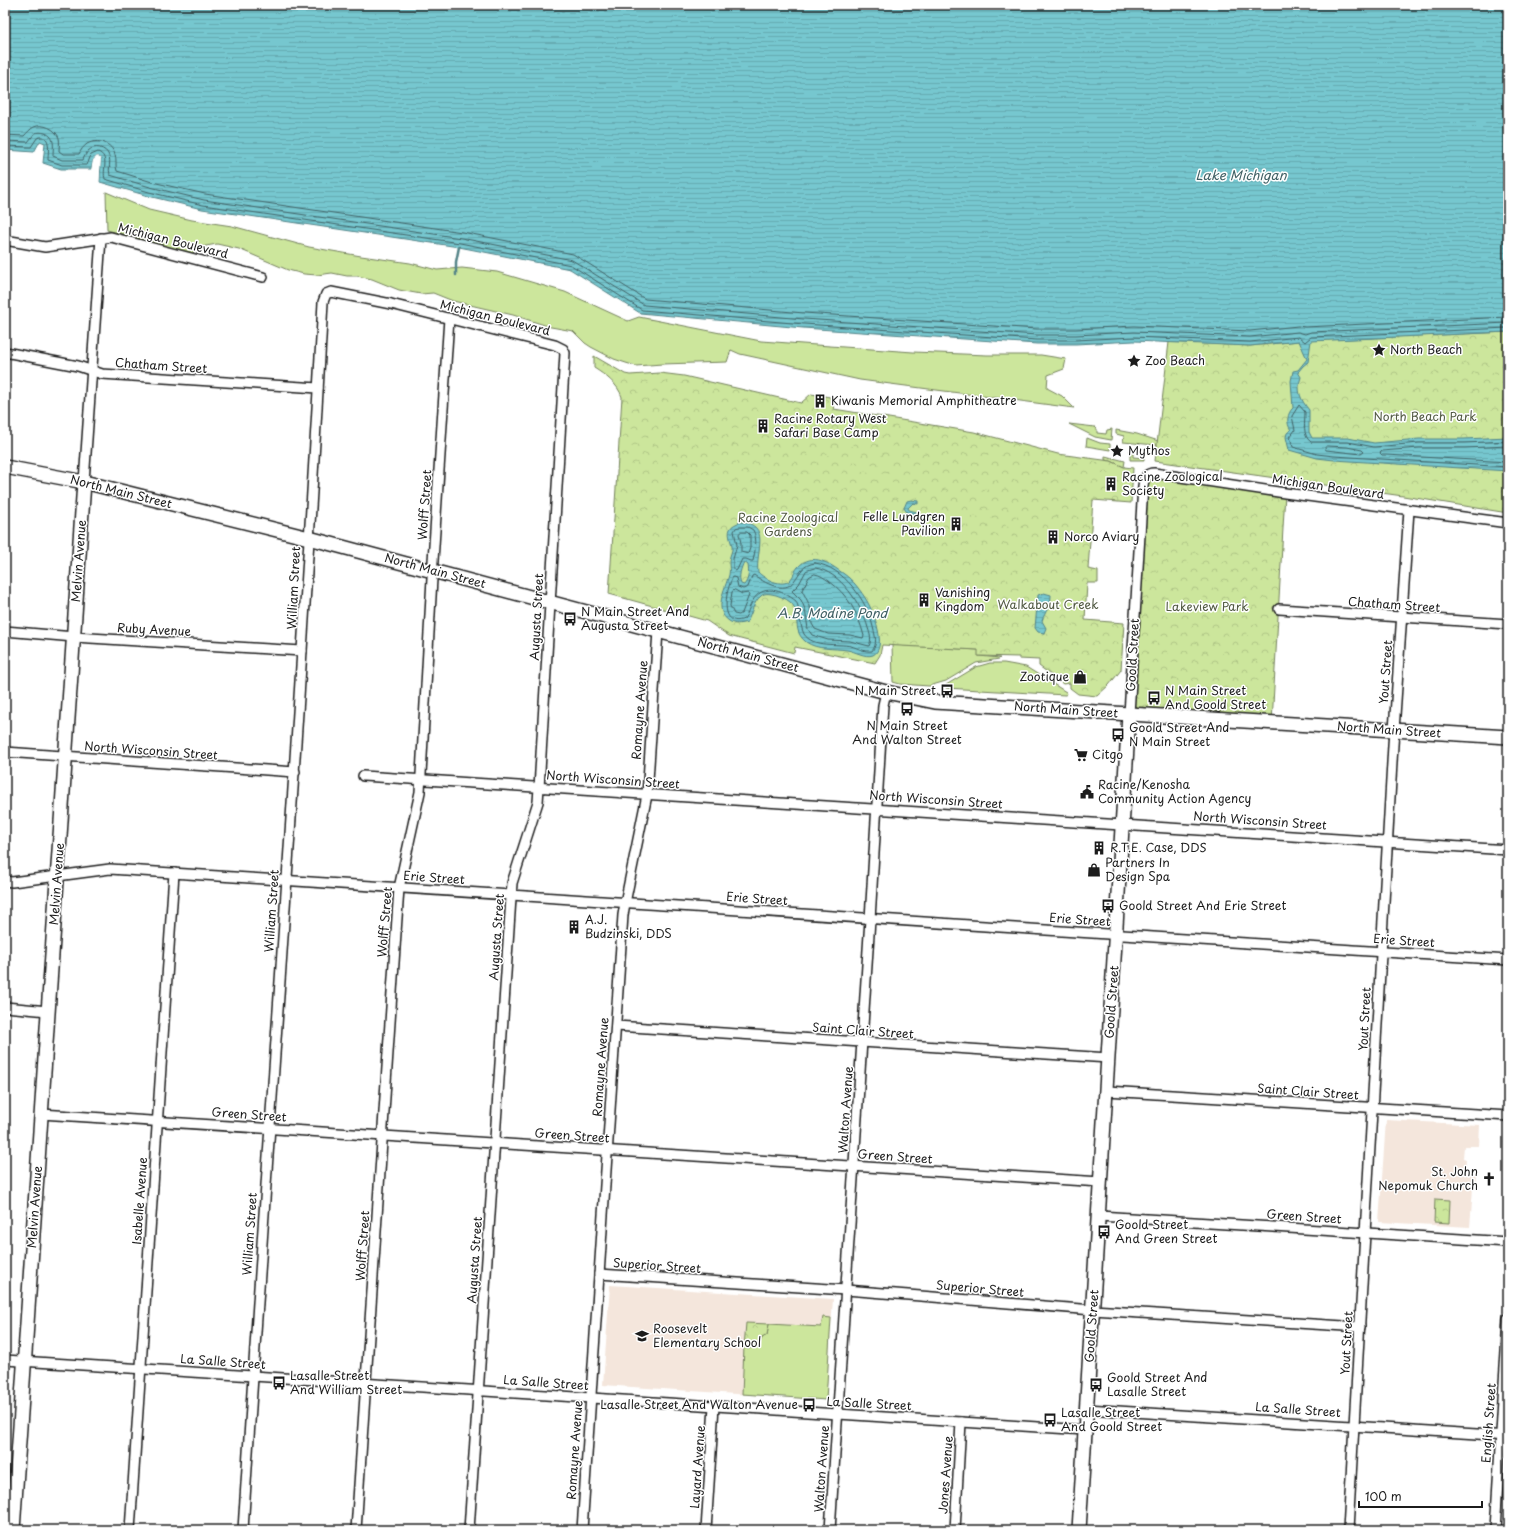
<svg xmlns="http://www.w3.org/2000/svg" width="1513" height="1535" font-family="'Playpen Sans',sans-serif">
	<defs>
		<pattern id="park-crowns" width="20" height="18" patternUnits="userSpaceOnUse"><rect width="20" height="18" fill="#cce69c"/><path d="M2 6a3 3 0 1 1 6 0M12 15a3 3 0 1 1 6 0" fill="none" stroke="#afc586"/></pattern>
		<pattern id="water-rules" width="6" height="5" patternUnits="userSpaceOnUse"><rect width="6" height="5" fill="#76c7cf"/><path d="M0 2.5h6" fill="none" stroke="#66aab1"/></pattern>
	</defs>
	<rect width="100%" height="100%" fill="#fff"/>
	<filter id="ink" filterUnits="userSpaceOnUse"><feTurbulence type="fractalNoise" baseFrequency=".025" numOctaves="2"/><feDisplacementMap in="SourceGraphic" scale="8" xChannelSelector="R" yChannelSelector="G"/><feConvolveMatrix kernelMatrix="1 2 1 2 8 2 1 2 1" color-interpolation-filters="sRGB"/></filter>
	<g filter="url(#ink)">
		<g fill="#f4e6dc">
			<path d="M1386,1120L1480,1125L1479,1146H1464L1463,1158L1466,1159L1465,1172L1476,1173L1475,1188H1473L1470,1227L1379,1222Z"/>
			<path d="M610,1285L833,1299L826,1400L603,1385Z"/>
		</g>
		<g fill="#cce69c" stroke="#74815c">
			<path d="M106,192L149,210L192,220L232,226L309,247L361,256L410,263L437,270L462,268L497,272L565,292L628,321L639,317L761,341L913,352L987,355H1041L1066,359L1064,369L1048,375L1047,388L1062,396L1074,408L860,380L740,354L731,350L727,362L662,364L636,366L626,363L614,359L591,347L585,343L573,331L551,327L513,315L453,301L433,293L421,294L399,290L372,279L357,276H347L332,273L317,275L304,274L288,270L239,249L217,244L195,248L193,254L107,230Z"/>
			<path d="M1069,424L1095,427L1097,429V433L1106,434L1107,430L1112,429L1111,440L1095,437Z"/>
			<path d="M1116,430L1137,434L1177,447L1123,442L1124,436L1116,434Z"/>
			<path d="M1087,438L1100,443L1110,444V450L1086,446Z"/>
			<path d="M1130,450L1133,451V457L1144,458V460H1130Z"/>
			<path d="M1105,456L1125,461L1124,467L1111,461L1105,460Z"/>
			<path d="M892,645L979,650V656L1000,658L999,659L976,663L946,681L929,686L900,684L893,682Z"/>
			<path d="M990,663H1004L1026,667L1066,692L1067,694L1065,695L946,688V685L976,667Z"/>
			<path d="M823,1317L831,1318L826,1400L742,1394L744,1347L748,1349L758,1345L762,1338L767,1335L769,1324L821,1327Z"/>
		</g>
		<g fill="url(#park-crowns)" stroke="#74815c">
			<path d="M1508,332V513L1403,496L1155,461L1169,342L1250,346L1299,341Z"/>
			<path d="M594,356L625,374L630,375L660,373L684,376L801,403L811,394L830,397L834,409L974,432L1058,454L1111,461L1124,467L1133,468L1131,503L1093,500L1088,569L1098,571V583H1087L1085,620L1124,623L1121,670L1109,685L1097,696L1078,694L1070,688V683L1063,684L1039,666V660L1019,659V657L978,656V650L882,645L880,655L875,663L795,647L794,653L729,636L707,621L609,594L622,397C618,384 605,375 594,368Z"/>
			<path d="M1146,476L1285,493L1272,722L1129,714Z"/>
			<path d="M1435,1199L1450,1200L1449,1223L1434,1222Z"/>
			<path d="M746,1323L769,1324L767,1335L762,1338L758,1345L748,1349L744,1347Z"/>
		</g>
		<g fill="url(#water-rules)" stroke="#528387" fill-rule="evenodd">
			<path d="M5,5H1508V332L1311,341L1308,362L1303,366L1298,372L1301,377C1296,391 1301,400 1309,410V432L1312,438H1348L1374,443L1419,439H1464L1508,437V471L1334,460L1317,458L1289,450L1286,437L1287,433L1291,430C1286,424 1287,413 1293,408L1291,381L1293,371L1298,370L1307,359L1299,341L1250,346L1134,341L1076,344H1037L803,328L640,313L570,269L459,247L202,209L148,196L100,182L101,159L97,156L93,160L91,169H61L43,163L45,143L40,141L34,152L5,150Z"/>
			<path d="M911,500L918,501V504L913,503L908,508L909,510L917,512V514H908L904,508L907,501Z"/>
			<path d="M740,522C772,524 755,552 758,572C764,579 783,588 790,580C794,576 795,570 798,567C813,551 830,564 844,574C853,580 861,591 867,601C873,611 888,648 873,655C865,658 855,651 847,650C834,648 817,650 806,642C786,626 811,606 776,595C771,594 765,592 761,596C753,602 752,614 747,622C740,624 735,625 729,621C713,610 725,589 729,575C730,571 729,566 729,562C729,558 731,554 732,550C733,543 727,536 730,529C732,525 736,524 740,522ZM744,562L748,565C749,572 749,579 744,585L741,584C738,577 741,568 744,562Z"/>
			<path d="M1044,593L1051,595C1051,607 1045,611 1042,621L1046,628L1044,633L1038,632L1035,628L1038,595Z"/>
		</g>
		<path fill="#fff" d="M97,156L101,159L99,184L98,182V159L95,160L93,170L91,171L93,160Z"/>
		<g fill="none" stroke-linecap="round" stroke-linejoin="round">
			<g stroke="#406064" stroke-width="1">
				<path d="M5,135L24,136C27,133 30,129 34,127C43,123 56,129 59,138C60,142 59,147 59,151L63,154H79C81,150 83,147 87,144C98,138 112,143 115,155C117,160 115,166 117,171L152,182L205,194L462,232L573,254L645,299L804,313L1037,329H1076L1134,326L1250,331L1298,326L1305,327L1508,317"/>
				<path d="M5,141L28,142L35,133C39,132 41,132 45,133C56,137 53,147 53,156L62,160H83C84,157 86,154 88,151C94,145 106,147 109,156C111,162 108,169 110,175L150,187L204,200L461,238L572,260L644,305L804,319L1037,335H1076L1134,332L1250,337L1298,332L1305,334L1311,332L1508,323"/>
				<path d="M5,146L31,147L37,138C52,132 48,152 48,160L62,165H87L91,155L98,152C110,157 102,170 105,179L149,192L203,205L460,243L571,265L642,310L804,324L1037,340H1076L1134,337L1250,342L1299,337L1305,342L1311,337L1508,328"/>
				<path d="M1508,441L1464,443H1419L1374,447L1348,442H1311C1302,436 1305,422 1305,412L1299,405L1292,416L1295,430L1290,437L1293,447L1317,454L1334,456L1508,467"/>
				<path d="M1327,446L1347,447L1362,450L1364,452L1361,454L1326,450L1325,448Z"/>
				<path d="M1508,446L1465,448H1419L1382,451L1380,453L1382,455H1386L1508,462"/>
				<path d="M740,527H748L753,530C758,539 755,551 753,561H751L746,559H742L737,570L735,571L733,569V559L737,545L734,531L736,528Z"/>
				<path d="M741,532H747L750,535V548L748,554L741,552V543L739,534Z"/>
				<path d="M815,563C844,567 867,601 873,627C875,635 878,644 872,651C864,652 858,648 851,646C837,643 813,648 804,634C799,624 801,611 796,601C782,590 762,583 752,602C749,607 748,614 744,619C718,629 726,588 733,577L736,578L738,587L743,589L748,587L752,576L754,575C763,582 785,595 794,581C801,572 802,565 815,563Z"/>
				<path d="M815,568C840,571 862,605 868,628C870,634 872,640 869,646L850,641L828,640L812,635L808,629L805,609L801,600L792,591L799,584L806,571Z"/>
				<path d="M815,574C821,575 824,578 829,581C848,595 858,613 864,636L863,638L850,635L828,634L815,629L812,624L810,606L802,590L809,577Z"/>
				<path d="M735,590L742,594L748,593L749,595L742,613L739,615L734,614L730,606L732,592Z"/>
			</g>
			<path stroke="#528387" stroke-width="2.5" d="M456,275V262L459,247"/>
			<g stroke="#1c1c1c" stroke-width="12">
				<g id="street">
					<path d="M5,240L45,247L111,237L263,277"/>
					<path d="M5,352L78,366L102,374L318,388"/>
					<path d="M84,482L101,238"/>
					<path d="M1279,609L1508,624"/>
					<path d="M5,631L74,637L302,651"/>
					<path d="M1129,714L1143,486C1144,478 1146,473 1154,473L1285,493L1508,523"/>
					<path d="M5,752L295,772"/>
					<path d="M363,776L1508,850"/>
					<path d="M5,881L12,882L110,869L1508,960"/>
					<path d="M5,1007L48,1011"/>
					<path d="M616,1026L1109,1058"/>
					<path d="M1107,1091L1508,1116"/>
					<path d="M41,1114L1101,1182"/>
					<path d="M1099,1216L1508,1242"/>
					<path d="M599,1274L846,1290L1093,1310L1360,1327"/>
					<path d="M5,1360L1085,1430"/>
					<path d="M1087,1409L1508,1436"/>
					<path d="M130,1530L174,873"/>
					<path d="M243,1530C269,1121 301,711 323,302L326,294L331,292L391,304L555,345L563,349L565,353L539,788L538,802L512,883L469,1530"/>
					<path d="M356,1530L399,888L420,792L433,561L449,318"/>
					<path d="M582,1530L623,915L625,903L647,795L658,631"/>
					<path d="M706,1530L714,1406"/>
					<path d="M830,1530L870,919L883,705L886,692"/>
					<path d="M955,1530L961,1422"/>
					<path d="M1348,1530L1393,745L1409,510"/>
					<path d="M1495,1530L1508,1318"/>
				</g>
			</g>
			<g stroke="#1c1c1c" stroke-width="16">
				<g id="secondary">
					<path d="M5,467L84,482L309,538L886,692L935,702L1508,737"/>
					<path d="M13,1530L84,482"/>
					<path d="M1079,1530L1129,714"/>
				</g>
			</g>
			<use href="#street" stroke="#fff" stroke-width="9"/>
			<use href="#secondary" stroke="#fff" stroke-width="13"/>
		</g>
	</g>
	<defs>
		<g id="sight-bare" transform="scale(1.08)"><path d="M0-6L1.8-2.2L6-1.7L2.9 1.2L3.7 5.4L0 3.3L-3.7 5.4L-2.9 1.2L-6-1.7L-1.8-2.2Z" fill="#1c1c1c" stroke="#fff" stroke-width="2.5" paint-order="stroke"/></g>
		<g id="building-bare" transform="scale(1.08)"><path d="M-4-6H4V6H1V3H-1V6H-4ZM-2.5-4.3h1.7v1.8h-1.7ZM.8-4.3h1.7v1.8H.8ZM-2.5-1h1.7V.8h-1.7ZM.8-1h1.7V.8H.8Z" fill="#1c1c1c" stroke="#fff" stroke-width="2.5" paint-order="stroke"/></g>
		<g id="bus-bare" transform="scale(1.08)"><path d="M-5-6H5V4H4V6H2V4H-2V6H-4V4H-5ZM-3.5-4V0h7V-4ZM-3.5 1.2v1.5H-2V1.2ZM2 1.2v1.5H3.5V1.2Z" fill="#1c1c1c" stroke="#fff" stroke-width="2.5" paint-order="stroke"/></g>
		<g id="shop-bare" transform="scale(1.08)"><path d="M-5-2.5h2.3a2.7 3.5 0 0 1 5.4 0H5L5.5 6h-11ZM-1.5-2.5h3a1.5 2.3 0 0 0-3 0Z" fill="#1c1c1c" stroke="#fff" stroke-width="2.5" paint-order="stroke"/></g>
		<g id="supermarket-bare" transform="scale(1.08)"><path d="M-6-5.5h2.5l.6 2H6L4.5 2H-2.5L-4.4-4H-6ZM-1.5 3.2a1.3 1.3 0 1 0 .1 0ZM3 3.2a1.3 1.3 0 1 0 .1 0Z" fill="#1c1c1c" stroke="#fff" stroke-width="2.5" paint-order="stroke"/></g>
		<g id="civic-bare" transform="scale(1.08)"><path d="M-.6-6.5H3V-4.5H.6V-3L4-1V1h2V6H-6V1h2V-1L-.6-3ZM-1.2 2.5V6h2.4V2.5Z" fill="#1c1c1c" stroke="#fff" stroke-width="2.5" paint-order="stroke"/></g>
		<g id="church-bare" transform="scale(1.08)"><path d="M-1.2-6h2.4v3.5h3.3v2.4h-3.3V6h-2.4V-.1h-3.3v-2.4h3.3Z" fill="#1c1c1c" stroke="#fff" stroke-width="2.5" paint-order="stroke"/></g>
		<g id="school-bare" transform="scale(1.08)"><path d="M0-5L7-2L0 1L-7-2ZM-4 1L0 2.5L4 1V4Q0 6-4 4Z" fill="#1c1c1c" stroke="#fff" stroke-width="2.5" paint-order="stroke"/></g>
	</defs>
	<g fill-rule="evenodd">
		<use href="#sight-bare" x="1379" y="350"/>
		<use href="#sight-bare" x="1134" y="361"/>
		<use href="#building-bare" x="820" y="401"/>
		<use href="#building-bare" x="763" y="426"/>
		<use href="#sight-bare" x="1117" y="451"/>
		<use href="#building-bare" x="1111" y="484"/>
		<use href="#building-bare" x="956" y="524"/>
		<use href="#building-bare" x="1053" y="537"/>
		<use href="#building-bare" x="924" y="600"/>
		<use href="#bus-bare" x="570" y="619"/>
		<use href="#shop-bare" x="1080" y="677"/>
		<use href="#bus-bare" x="947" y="691"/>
		<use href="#bus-bare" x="1154" y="698"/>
		<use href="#bus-bare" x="907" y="709"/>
		<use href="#bus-bare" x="1118" y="735"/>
		<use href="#supermarket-bare" x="1081" y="755"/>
		<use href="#civic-bare" x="1087" y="792"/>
		<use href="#building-bare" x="1099" y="848"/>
		<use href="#shop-bare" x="1094" y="870"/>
		<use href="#bus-bare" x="1108" y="906"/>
		<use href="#building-bare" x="574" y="927"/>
		<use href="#church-bare" x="1489" y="1179"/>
		<use href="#bus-bare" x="1104" y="1232"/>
		<use href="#school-bare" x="642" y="1336"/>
		<use href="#bus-bare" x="279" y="1383"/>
		<use href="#bus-bare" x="1096" y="1385"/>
		<use href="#bus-bare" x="809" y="1405"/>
		<use href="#bus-bare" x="1050" y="1420"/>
	</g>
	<g text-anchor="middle" stroke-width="3" stroke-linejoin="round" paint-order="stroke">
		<g font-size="12" fill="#1c1c1c" stroke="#fff">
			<text transform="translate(173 241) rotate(14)" y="4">Michigan Boulevard</text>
			<text transform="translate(495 318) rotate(14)" y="4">Michigan Boulevard</text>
			<text transform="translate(161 366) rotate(4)" y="4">Chatham Street</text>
			<text transform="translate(1328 487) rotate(8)" y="4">Michigan Boulevard</text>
			<text transform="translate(121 492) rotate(14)" y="4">North Main Street</text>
			<text transform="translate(425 505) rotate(-86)" y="4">Wolff Street</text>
			<text transform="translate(79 561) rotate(-86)" y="4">Melvin Avenue</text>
			<text transform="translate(435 571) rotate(15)" y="4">North Main Street</text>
			<text transform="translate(294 588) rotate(-87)" y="4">William Street</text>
			<text transform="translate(1394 605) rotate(4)" y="4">Chatham Street</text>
			<text transform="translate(537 617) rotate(-87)" y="4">Augusta Street</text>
			<text transform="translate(154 630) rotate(3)" y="4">Ruby Avenue</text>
			<text transform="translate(748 655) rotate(15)" y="4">North Main Street</text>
			<text transform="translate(1133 655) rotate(-87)" y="4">Goold Street</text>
			<text transform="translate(1386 672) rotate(-86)" y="4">Yout Street</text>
			<text transform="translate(640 710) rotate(-86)" y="4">Romayne Avenue</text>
			<text transform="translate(1066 710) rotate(4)" y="4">North Main Street</text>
			<text transform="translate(1389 730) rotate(4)" y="4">North Main Street</text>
			<text transform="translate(151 751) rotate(4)" y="4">North Wisconsin Street</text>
			<text transform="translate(613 780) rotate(4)" y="4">North Wisconsin Street</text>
			<text transform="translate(936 800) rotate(4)" y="4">North Wisconsin Street</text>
			<text transform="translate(1260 821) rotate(4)" y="4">North Wisconsin Street</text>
			<text transform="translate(434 878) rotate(4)" y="4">Erie Street</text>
			<text transform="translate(57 884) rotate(-86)" y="4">Melvin Avenue</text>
			<text transform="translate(757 899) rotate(4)" y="4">Erie Street</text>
			<text transform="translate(272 911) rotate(-86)" y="4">William Street</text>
			<text transform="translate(1080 920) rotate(4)" y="4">Erie Street</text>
			<text transform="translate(385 922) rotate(-85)" y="4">Wolff Street</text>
			<text transform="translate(497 937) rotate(-86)" y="4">Augusta Street</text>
			<text transform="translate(1404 941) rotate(4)" y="4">Erie Street</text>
			<text transform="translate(1112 1002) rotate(-86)" y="4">Goold Street</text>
			<text transform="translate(1365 1019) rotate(-87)" y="4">Yout Street</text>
			<text transform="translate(863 1031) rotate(4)" y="4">Saint Clair Street</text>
			<text transform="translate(601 1067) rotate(-86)" y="4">Romayne Avenue</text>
			<text transform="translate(1308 1092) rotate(4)" y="4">Saint Clair Street</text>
			<text transform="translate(846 1110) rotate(-86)" y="4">Walton Avenue</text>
			<text transform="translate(249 1115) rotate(4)" y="4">Green Street</text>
			<text transform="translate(572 1136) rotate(4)" y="4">Green Street</text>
			<text transform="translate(895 1157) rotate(4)" y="4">Green Street</text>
			<text transform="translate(140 1201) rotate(-86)" y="4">Isabelle Avenue</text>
			<text transform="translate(35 1207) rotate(-86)" y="4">Melvin Avenue</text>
			<text transform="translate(1304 1217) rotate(4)" y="4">Green Street</text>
			<text transform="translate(250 1234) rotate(-86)" y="4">William Street</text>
			<text transform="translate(363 1246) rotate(-86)" y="4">Wolff Street</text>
			<text transform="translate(475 1260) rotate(-86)" y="4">Augusta Street</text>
			<text transform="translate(657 1266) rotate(4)" y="4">Superior Street</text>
			<text transform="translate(980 1289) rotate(5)" y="4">Superior Street</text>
			<text transform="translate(1092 1326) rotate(-86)" y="4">Goold Street</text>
			<text transform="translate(1347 1343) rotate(-87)" y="4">Yout Street</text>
			<text transform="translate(223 1362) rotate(4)" y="4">La Salle Street</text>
			<text transform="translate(546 1383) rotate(4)" y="4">La Salle Street</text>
			<text transform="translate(869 1404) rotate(3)" y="4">La Salle Street</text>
			<text transform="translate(1298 1410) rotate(4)" y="4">La Salle Street</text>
			<text transform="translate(1489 1423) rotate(-86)" y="4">English Street</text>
			<text transform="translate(575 1450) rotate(-86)" y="4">Romayne Avenue</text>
			<text transform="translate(698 1467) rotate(-86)" y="4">Layard Avenue</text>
			<text transform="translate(822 1469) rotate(-86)" y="4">Walton Avenue</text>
			<text transform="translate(946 1475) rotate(-86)" y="4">Jones Avenue</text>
		</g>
		<g font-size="12" fill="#1c1c1c" stroke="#fff" text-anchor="start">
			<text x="1390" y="354">North Beach</text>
			<text x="1145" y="365">Zoo Beach</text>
			<text x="831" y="405">Kiwanis Memorial Amphitheatre</text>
			<text x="774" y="423">Racine Rotary West<tspan x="774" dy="14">Safari Base Camp</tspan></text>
			<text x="1128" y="455">Mythos</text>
			<text x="1122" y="481">Racine Zoological<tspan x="1122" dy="14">Society</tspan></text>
			<text x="945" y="521" text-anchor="end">Felle Lundgren<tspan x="945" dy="14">Pavilion</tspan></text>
			<text x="1064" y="541">Norco Aviary</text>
			<text x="935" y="597">Vanishing<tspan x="935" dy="14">Kingdom</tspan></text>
			<text x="581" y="616">N Main Street And<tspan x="581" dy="14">Augusta Street</tspan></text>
			<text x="1069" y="681" text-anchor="end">Zootique</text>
			<text x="936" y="695" text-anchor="end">N Main Street</text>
			<text x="1165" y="695">N Main Street<tspan x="1165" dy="14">And Goold Street</tspan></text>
			<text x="907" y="730" text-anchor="middle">N Main Street<tspan x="907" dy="14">And Walton Street</tspan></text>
			<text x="1129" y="732">Goold Street And<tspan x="1129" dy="14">N Main Street</tspan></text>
			<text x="1092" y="759">Citgo</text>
			<text x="1098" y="789">Racine/Kenosha<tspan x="1098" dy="14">Community Action Agency</tspan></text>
			<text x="1110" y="852">R.T.E. Case, DDS</text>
			<text x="1105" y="867">Partners In<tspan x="1105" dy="14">Design Spa</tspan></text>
			<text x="1119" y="910">Goold Street And Erie Street</text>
			<text x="585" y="924">A.J.<tspan x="585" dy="14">Budzinski, DDS</tspan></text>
			<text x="1478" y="1176" text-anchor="end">St. John<tspan x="1478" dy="14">Nepomuk Church</tspan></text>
			<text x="1115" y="1229">Goold Street<tspan x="1115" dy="14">And Green Street</tspan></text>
			<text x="653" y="1333">Roosevelt<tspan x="653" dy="14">Elementary School</tspan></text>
			<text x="290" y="1380">Lasalle Street<tspan x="290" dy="14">And William Street</tspan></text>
			<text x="1107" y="1382">Goold Street And<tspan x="1107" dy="14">Lasalle Street</tspan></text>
			<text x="798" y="1409" text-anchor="end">Lasalle Street And Walton Avenue</text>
			<text x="1061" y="1417">Lasalle Street<tspan x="1061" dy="14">And Goold Street</tspan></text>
		</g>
		<g font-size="12" fill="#515942" stroke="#fff">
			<text x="1425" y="421">North Beach Park</text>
			<text x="788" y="522">Racine Zoological<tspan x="788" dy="14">Gardens</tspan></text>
			<text x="1048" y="609">Walkabout Creek</text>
			<text x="1207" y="611">Lakeview Park</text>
		</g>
		<g font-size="13" font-style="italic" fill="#406064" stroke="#fff">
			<text x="1241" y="180">Lake Michigan</text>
			<text x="832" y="618">A.B. Modine Pond</text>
		</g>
	</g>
	<rect width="1513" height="1535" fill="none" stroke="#fff" stroke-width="20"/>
	<rect x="10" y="10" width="1493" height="1515" fill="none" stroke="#1c1c1c" stroke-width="1.5" filter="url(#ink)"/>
	<path d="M1359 1501v6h123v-6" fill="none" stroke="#1c1c1c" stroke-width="2"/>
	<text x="1365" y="1501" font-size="12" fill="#1c1c1c" stroke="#ffffff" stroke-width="3" paint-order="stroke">100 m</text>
</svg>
